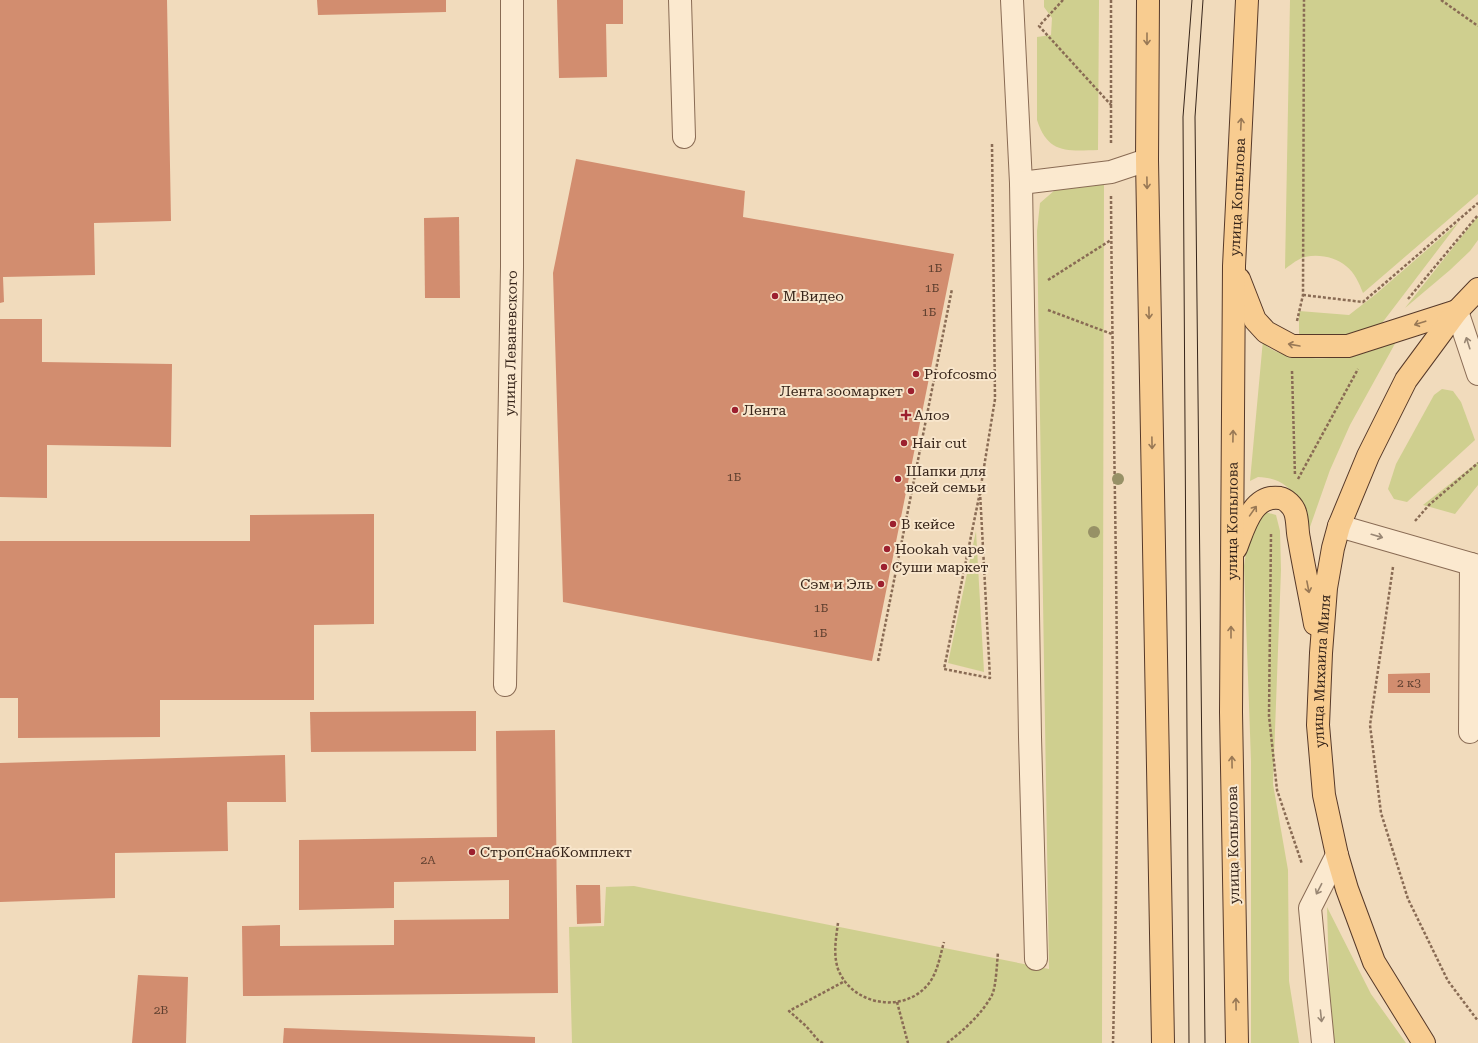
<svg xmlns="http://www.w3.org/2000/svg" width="1478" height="1043" font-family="'Roboto Serif',serif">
	<rect width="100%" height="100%" fill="#f1dbbc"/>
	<g fill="#cfcf8f">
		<path d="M1044,0H1099L1098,150C1067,151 1048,154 1037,120V37L1051,35L1052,18L1044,7Z"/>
		<path d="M1290,0H1478V194L1363,293C1359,283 1355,273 1346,266C1335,256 1311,252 1298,260C1294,262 1289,266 1285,269Z"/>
		<path d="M1091,181L1104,184L1102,1043H572L569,927L604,926L606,887L634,886L1049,969L1037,231L1040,203L1055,190Z"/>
		<path d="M1478,216V240L1470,251L1450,270L1405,308Z"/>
		<path d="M1459,222L1379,327L1339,340L1299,335V311L1349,315L1376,294Z"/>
		<path d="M1263,340C1265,342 1266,346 1268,347C1285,360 1327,359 1348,357C1365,354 1382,347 1397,340L1350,425L1330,470L1304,544L1300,499C1286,485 1279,478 1258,477L1250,481Z"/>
		<path d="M1442,389L1453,391L1461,402L1475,440L1407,502L1394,499L1388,489L1396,464L1434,395Z"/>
		<path d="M1478,462V485L1455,514L1423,505Z"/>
		<path d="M1265,512L1276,515L1280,531L1281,570L1273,784L1288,870L1289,981L1299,1043H1251V761L1244,566L1249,532Z"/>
		<path d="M976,531L984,672L948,663Z"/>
		<path d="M1327,907L1371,994L1406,1043H1331Z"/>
	</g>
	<g fill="#d28d6f">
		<path d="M0,0H167L171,221L94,223L95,275L3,277L4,302L0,303Z"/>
		<path d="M317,0H446V12L318,15Z"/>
		<path d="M557,0H623V24H606L607,77L559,78Z"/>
		<path d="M576,159L745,191L743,217L954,254L872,661L563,602L553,273Z"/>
		<path d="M459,217L460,298H425L424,218Z"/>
		<path d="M0,319H42V362L172,364L171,447L47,445V498L0,497Z"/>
		<path d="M374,514V624L314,625V700H160V737L18,738V698H0V541H250V515Z"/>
		<path d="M1430,673V693H1388V674Z"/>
		<path d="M476,711V751L311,752L310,712Z"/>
		<path d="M555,730L558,993L243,996L242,926L280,925V946L394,945V920L509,919V880L394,882V908L299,910V840L497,837L496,731Z"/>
		<path d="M285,755L286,802H227L228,851L115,853V898L0,902V763Z"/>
		<path d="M576,885H600L601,923L577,924Z"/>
		<path d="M138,975L188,977L186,1043H132Z"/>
		<path d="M284,1028L535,1037V1043H283Z"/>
	</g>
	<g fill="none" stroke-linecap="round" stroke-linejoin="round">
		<g stroke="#896b54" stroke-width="24">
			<g id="minor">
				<path d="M680,0L684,137"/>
				<path d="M1012,0L1021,183L1030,737L1036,959"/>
				<path d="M1021,183L1111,172L1147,160"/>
				<path d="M1457,311L1478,374"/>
				<path d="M1339,526L1478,566"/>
				<path id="s1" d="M505,685L512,267V0"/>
				<path d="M1470,732L1471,564"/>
				<path d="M1323,1043L1310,908L1337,855"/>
			</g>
		</g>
		<g stroke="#563929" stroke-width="24">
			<g id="major">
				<path d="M1148,0L1147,160L1163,1043"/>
				<path d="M1239,279L1255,320L1266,332L1292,346H1348L1457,311"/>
				<path d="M1236,548C1244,528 1252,494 1280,498C1286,499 1293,506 1295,512C1298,520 1297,531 1299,539C1304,568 1310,596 1315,624"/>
				<path id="s2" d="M1237,1043L1231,712L1234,266L1247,0"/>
				<path id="s3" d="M1424,1043L1374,962L1347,889L1337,855L1324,795L1318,725L1321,653L1326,588L1333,548L1339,526L1368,456L1406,380L1457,311L1478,289"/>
			</g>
		</g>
		<g stroke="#896b54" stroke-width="2.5" stroke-dasharray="3 2" stroke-linecap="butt">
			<path d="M1063,0L1039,26L1112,106"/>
			<path d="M1111,0V145"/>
			<path d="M1441,0L1478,26"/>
			<path d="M1111,196C1112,355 1116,514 1117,673C1118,796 1116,920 1113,1043"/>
			<path d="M1048,280L1111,240"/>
			<path d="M1303,295L1363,302L1478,203"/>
			<path d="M1408,299L1478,215"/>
			<path d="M1048,310L1112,334"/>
			<path d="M1297,321L1303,295L1304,0"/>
			<path d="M1292,371L1295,476"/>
			<path d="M1298,479L1358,369"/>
			<path d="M980,492L990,678L944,669L980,492L995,399L992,144"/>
			<path d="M1415,521L1429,505L1478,463"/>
			<path d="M1271,534L1269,716L1277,790L1302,864"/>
			<path d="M1393,567L1370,725L1381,813L1408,899L1448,981L1478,1021"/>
			<path d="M878,661L952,289"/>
			<path d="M838,923C836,938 833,954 838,969C852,1006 906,1015 930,982C938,970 940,956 944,942"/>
			<path d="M897,1002L908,1043"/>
			<path d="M823,1043L818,1040L806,1026L789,1011L845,981"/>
			<path d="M947,1043C963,1031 982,1014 992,995C996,987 997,963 998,952"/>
		</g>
		<use href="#minor" stroke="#fbe9cf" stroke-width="22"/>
		<use href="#major" stroke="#f8cc90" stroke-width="22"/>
		<g stroke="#37251a" stroke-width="1">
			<path d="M1203,0L1195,117L1205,1043"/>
			<path d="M1189,1043L1183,117L1192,0"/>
		</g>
	</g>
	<g fill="#979166">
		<circle cx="1118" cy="479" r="6"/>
		<circle cx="1094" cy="532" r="6"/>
	</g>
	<defs><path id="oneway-shaft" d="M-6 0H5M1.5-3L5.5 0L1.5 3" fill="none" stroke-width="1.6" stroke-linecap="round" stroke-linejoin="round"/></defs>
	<g stroke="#987855">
		<use href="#oneway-shaft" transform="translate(1147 39) rotate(90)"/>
		<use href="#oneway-shaft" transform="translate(1241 124) rotate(-87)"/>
		<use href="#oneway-shaft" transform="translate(1147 183) rotate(89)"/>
		<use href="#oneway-shaft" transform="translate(1149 313) rotate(89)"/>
		<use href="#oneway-shaft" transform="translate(1420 323) rotate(162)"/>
		<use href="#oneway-shaft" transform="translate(1294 345) rotate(-170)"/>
		<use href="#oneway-shaft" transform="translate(1233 436) rotate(-89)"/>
		<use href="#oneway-shaft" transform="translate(1152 443) rotate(89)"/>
		<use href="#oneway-shaft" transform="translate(1253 511) rotate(-55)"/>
		<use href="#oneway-shaft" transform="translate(1308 587) rotate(79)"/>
		<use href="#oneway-shaft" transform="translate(1231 632) rotate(-90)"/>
		<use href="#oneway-shaft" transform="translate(1232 762) rotate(-91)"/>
		<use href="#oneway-shaft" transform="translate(1236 1004) rotate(-91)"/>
	</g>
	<g stroke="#998774">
		<use href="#oneway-shaft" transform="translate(1468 343) rotate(-108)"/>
		<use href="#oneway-shaft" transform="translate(1377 536) rotate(16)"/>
		<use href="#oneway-shaft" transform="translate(1319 889) rotate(117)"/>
		<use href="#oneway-shaft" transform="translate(1321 1016) rotate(84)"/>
	</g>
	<g fill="#9c202f" stroke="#f8e6cc" stroke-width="1.5">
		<circle cx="775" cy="296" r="4"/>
		<circle cx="916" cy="374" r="4"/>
		<circle cx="911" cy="391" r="4"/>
		<circle cx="735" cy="410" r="4"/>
		<path d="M904 409h4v4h4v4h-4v4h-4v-4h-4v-4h4z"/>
		<circle cx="904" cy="443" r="4"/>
		<circle cx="898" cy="479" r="4"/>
		<circle cx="893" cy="524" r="4"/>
		<circle cx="887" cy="549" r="4"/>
		<circle cx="884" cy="567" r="4"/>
		<circle cx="881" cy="584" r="4"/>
		<circle cx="472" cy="852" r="4"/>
	</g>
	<g text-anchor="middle" stroke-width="4" stroke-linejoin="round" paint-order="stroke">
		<g font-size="12" fill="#5e3f2f">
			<text x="935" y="272">1Б</text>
			<text x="932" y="292">1Б</text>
			<text x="929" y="316">1Б</text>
			<text x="734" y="481">1Б</text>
			<text x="821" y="612">1Б</text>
			<text x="820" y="637">1Б</text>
			<text x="1409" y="687">2 к3</text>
			<text x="428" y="864">2А</text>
			<text x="161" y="1014">2В</text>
		</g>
		<g font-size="14" fill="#37251a" stroke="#f8e6cc">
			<text dy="5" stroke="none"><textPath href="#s2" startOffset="846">улица Копылова</textPath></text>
			<text dy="5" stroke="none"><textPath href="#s1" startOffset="342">улица Леваневского</textPath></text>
			<text dy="5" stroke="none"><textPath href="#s2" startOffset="522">улица Копылова</textPath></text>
			<text dy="5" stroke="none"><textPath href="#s3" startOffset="394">улица Михаила Миля</textPath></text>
			<text transform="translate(1233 845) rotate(-91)" y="5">улица Копылова</text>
		</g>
		<g font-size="14" fill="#37251a" stroke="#f8e6cc" text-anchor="start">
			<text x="783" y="301">М.Видео</text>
			<text x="924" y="379">Profcosmo</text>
			<text x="903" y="396" text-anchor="end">Лента зоомаркет</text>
			<text x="743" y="415">Лента</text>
			<text x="914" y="420">Алоэ</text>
			<text x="912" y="448">Hair cut</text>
			<text x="906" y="476">Шапки для<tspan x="906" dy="16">всей семьи</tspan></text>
			<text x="901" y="529">В кейсе</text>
			<text x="895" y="554">Hookah vape</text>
			<text x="892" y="572">Суши маркет</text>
			<text x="873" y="589" text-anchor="end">Сэм и Эль</text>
			<text x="480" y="857">СтропСнабКомплект</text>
		</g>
	</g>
</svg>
